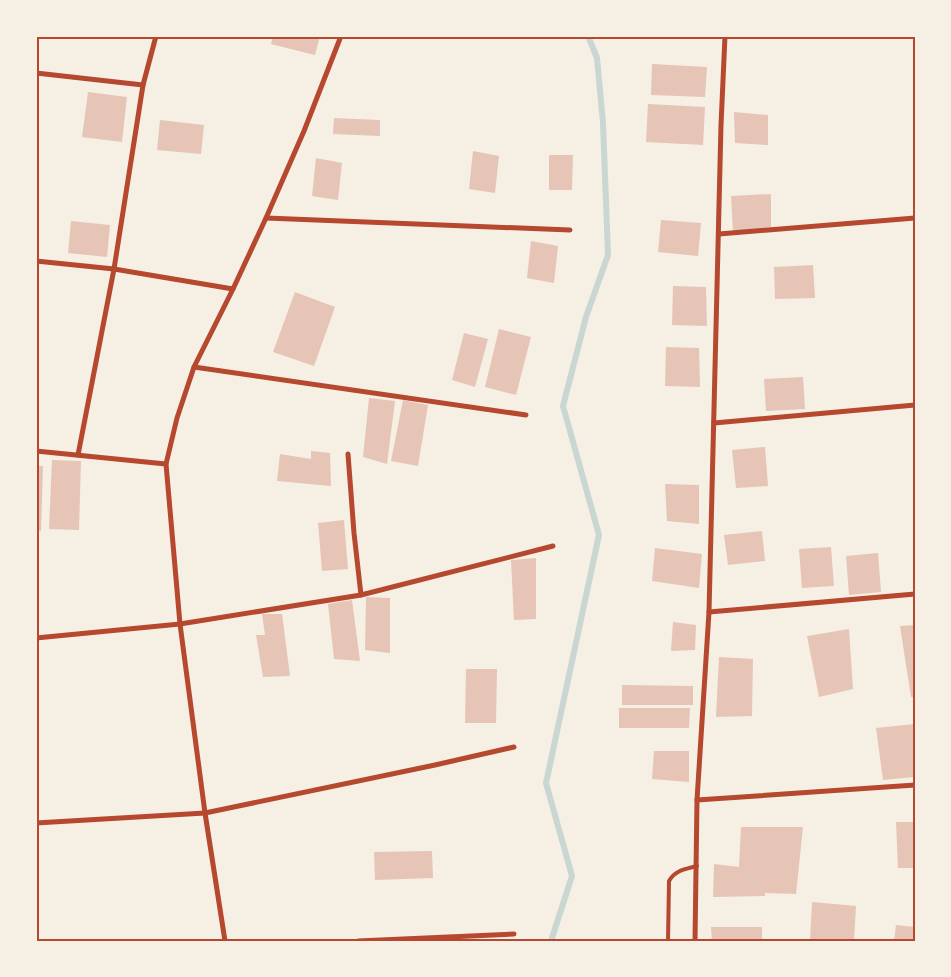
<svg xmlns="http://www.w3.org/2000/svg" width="951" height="977" font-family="Ubuntu,sans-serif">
	<rect width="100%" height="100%" fill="#f6efe4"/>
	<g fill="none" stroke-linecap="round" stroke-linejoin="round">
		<path stroke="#c9d6d2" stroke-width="6" d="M551,941L572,876L546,783L599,535L563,406L586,317L608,255L603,123L597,58L588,36"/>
	</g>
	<g fill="#e6c5b7">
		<path d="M273,36H320L315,55L271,44Z"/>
		<path d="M652,64L707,67L705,97L651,95Z"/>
		<path d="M88,92L127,97L122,142L82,137Z"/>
		<path d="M648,104L705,107L703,145L646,142Z"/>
		<path d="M734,112L768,115V145L735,143Z"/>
		<path d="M334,118L380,120V136L333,134Z"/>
		<path d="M160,120L204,125L201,154L157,150Z"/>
		<path d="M473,151L499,156L495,193L469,189Z"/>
		<path d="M549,155H573L572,190H549Z"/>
		<path d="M316,158L342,163L338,200L312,196Z"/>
		<path d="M771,194V227L733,233L731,196Z"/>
		<path d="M661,220L701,223L698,256L658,252Z"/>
		<path d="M71,221L110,225L107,257L68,253Z"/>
		<path d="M531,241L558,246L554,283L527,278Z"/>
		<path d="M813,265L815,298L775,299L774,267Z"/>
		<path d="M673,286L706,287L707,326L672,325Z"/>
		<path d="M295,292L335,307L314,366L273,352Z"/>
		<path d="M499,329L531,337L516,395L485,387Z"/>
		<path d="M464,333L488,339L475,387L452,380Z"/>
		<path d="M666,347L699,348L700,387L665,386Z"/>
		<path d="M803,377L805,409L766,411L764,379Z"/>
		<path d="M369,398L395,401L387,464L363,457Z"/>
		<path d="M403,400L428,405L418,466L391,461Z"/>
		<path d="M765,447L768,486L736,488L732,450Z"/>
		<path d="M311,451L330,453L331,486L277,481L280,454L311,459Z"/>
		<path d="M52,460L81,461L79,530L49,529Z"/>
		<path d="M36,466H43L41,531H36Z"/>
		<path d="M665,484L699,485V524L667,521Z"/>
		<path d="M344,520L348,569L322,571L318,523Z"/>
		<path d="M762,531L765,561L728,565L724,535Z"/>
		<path d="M831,547L834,586L802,588L799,549Z"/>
		<path d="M655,548L702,554L699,588L652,581Z"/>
		<path d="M878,553L881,592L849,595L846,556Z"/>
		<path d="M536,558V619L514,620L511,560Z"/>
		<path d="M366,597L390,598V653L365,650Z"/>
		<path d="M352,600L360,661L334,659L328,604Z"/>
		<path d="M262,614H282L290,676L263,677L256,635H265Z"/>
		<path d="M673,622L696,625L695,650L671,651Z"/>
		<path d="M915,625V697H911L900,626Z"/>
		<path d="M849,629L853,689L819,697L807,636Z"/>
		<path d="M719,657L753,659L752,716L716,717Z"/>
		<path d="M466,669H497L496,723H465Z"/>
		<path d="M622,685L693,686V705H622Z"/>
		<path d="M619,708H690L689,728H619Z"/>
		<path d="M914,724L915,777L883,780L876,728Z"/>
		<path d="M654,751H689V782L652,779Z"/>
		<path d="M896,822H915V868H898Z"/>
		<path d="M741,827H803L796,894L765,893V896L713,897L714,864L739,867Z"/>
		<path d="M432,851L433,878L375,880L374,852Z"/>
		<path d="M812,902L856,906L854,941H810Z"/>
		<path d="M896,925L915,927V941H894Z"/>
		<path d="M711,927H762V941H712Z"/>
	</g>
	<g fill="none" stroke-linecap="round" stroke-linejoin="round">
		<path stroke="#b5482f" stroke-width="4" d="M668,941L669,881C675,870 686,869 697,866"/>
		<g stroke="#b5482f" stroke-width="5">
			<path d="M36,73L143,85"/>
			<path d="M266,218L570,230"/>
			<path d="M719,234L915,218"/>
			<path d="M36,261L114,269L233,289"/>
			<path d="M194,367L526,415"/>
			<path d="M714,423L915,405"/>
			<path d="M36,451L166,464"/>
			<path d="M348,454L354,533L361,595"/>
			<path d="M78,455L114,269L143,85L156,36"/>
			<path d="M709,612L915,594"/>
			<path d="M36,638L180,624L361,595L553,546"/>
			<path d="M697,800L915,785"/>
			<path d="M36,823L205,813L435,765L514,747"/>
			<path d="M225,941L205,813L180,624L166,464L177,418L194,367L233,289L266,218L304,131L341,36"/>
			<path d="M358,941L514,934"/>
			<path d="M695,941L697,800L709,612L721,125L725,36"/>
		</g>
	</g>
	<rect width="951" height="977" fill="none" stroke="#f6efe4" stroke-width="75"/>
	<rect x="38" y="38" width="876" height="902" fill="none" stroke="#b5482f" stroke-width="2"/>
</svg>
